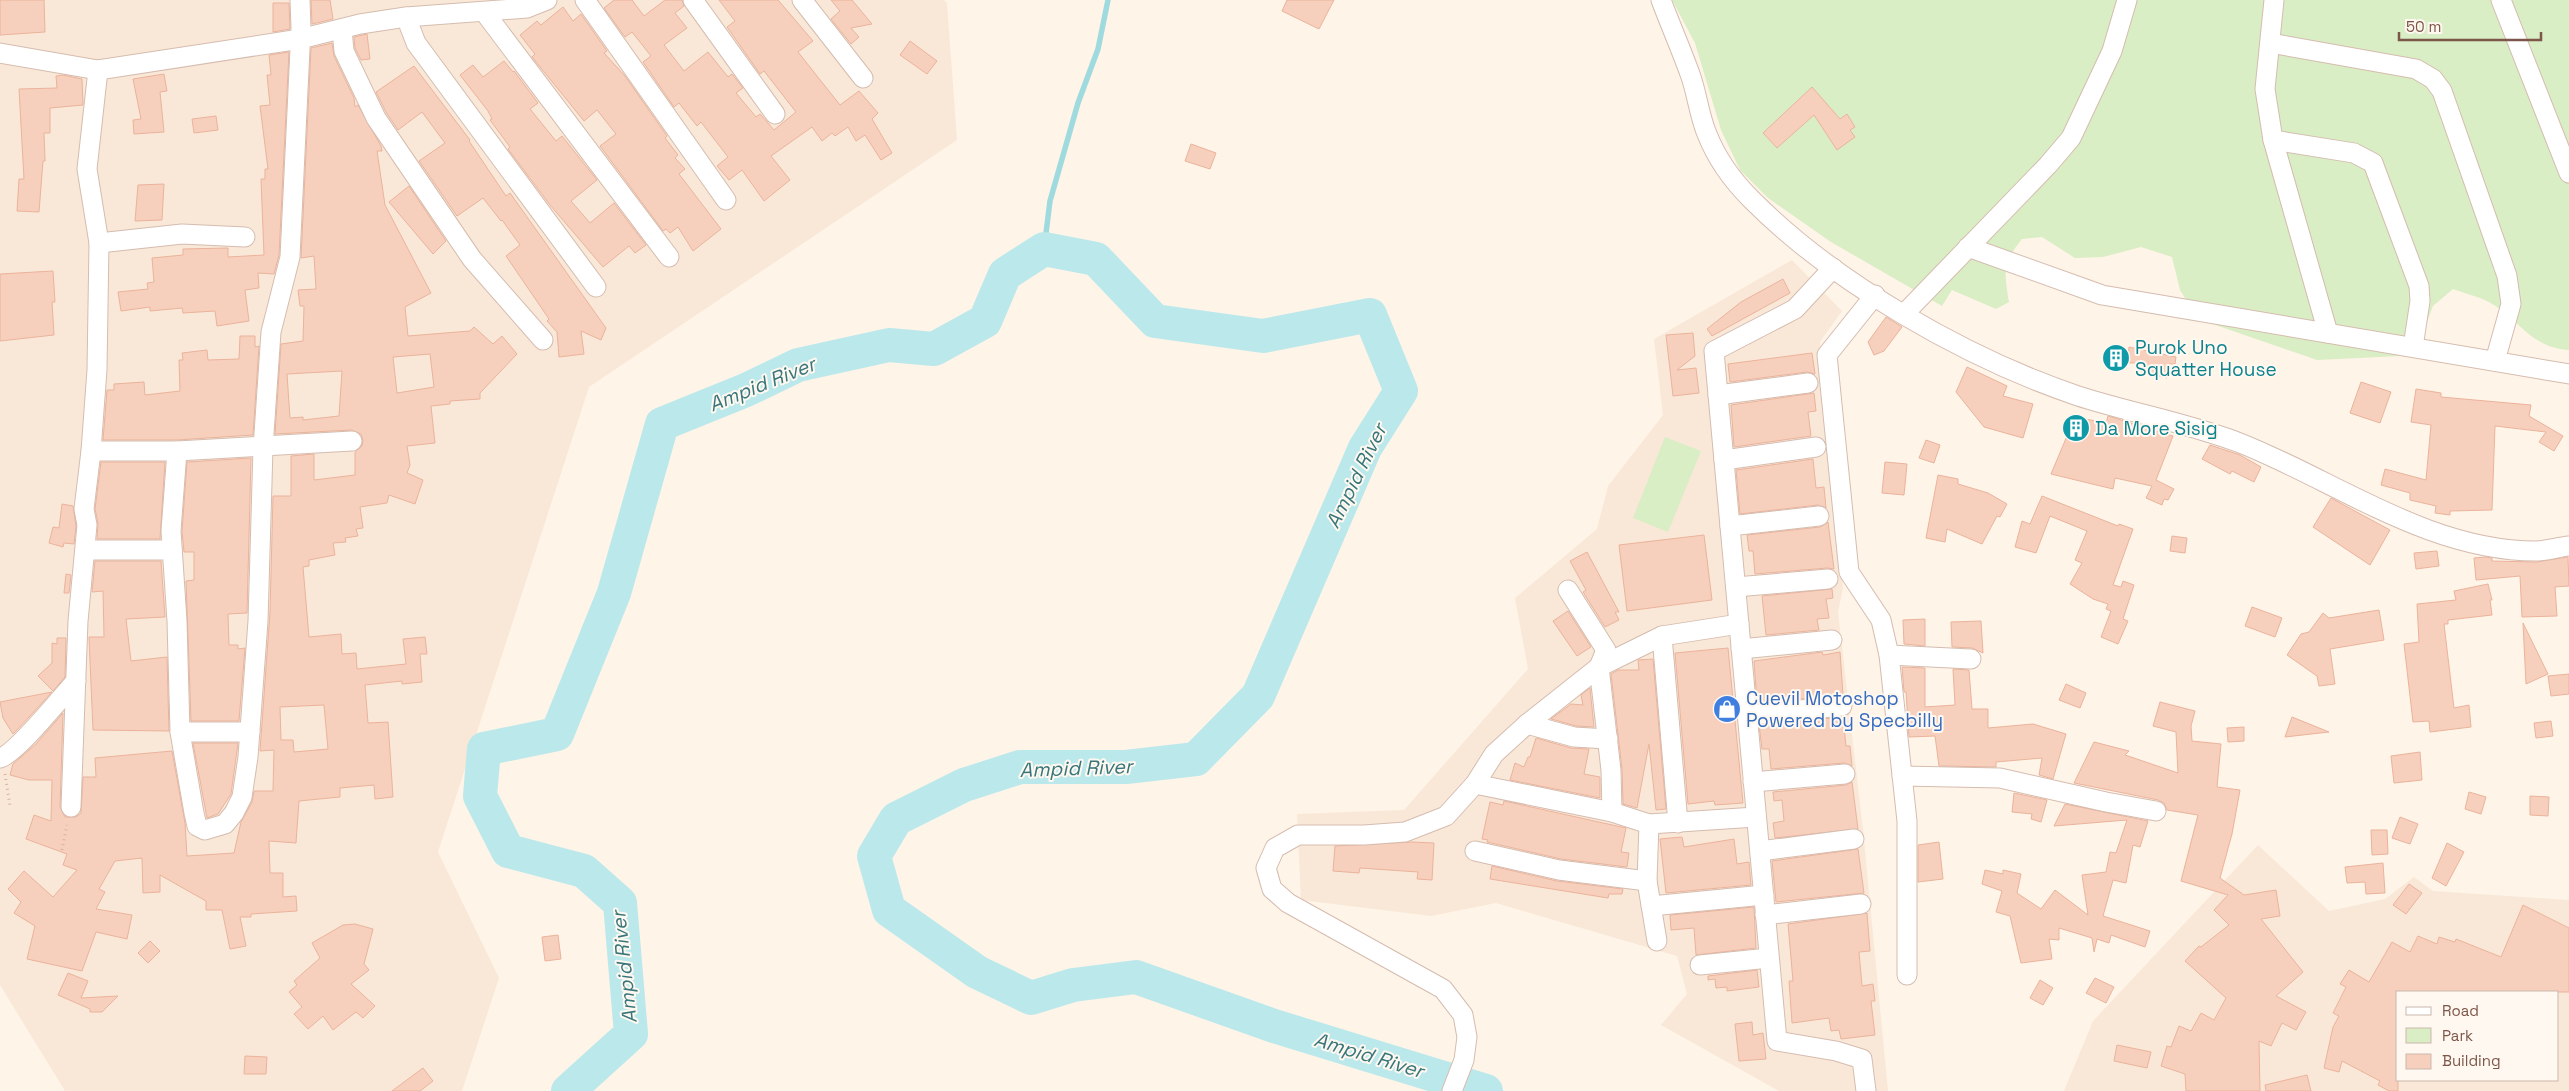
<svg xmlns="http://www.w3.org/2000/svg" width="2569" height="1091" font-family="'Space Grotesk',sans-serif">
	<rect width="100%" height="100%" fill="#fef4e8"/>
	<g fill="#f9e8d8" fill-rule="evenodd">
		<path d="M0,0H944L947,3L957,140L589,387L438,852L499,978L462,1091H65L0,985Z"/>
		<path d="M1792,260L1842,311L1820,342L1843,588L1838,612L1863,830L1888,1091H1779L1661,1025L1687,994L1677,956L1496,903L1431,916L1301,900L1297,814L1404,810L1528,669L1515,598L1597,529L1608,486L1663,415L1654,339Z"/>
		<path d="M2258,845L2329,911L2385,899L2414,877L2433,891L2569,900V1091H2064L2093,1021ZM2398,992H2558V1080H2398Z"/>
	</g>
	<g fill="#d9eec4">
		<path d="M1672,0H2569V350C2532,348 2521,322 2494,305C2482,297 2466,294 2453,289L2433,306L2421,338L2401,356L2317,360L2198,319L2180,290L2172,257L2141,247L2103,257L2075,258L2042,237L2022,239C2002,264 2004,272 2009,302L1996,309L1952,290L1942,306L1831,242L1768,198L1740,170L1721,130L1695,43Z"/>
		<path d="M1665,437L1701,451L1668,532L1633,518Z"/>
	</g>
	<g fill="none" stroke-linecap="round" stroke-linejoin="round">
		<path stroke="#9fdade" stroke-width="5.5" d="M1044,249L1050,201L1078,103L1098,49L1108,0"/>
		<path stroke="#bae8eb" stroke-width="34" d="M568,1091L631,1034L620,903L584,871L508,851L480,796L484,749L557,734L614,593L662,424L746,390L798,365L889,345L934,349L985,321L1005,274L1044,249L1096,259L1155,321L1263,336L1370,315L1401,391L1365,448L1258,696L1196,759L1126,767H1020L964,785L896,819L874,856L889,910L977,972L1031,998L1073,985L1136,977L1274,1026L1486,1091"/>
	</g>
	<g fill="#f7cfbd" stroke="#ebb39b" fill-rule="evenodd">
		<path d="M0,0H44L45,32L0,35Z"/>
		<path d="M311,0H330L333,19L312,24Z"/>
		<path d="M614,0H632L644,16L665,0H682L684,6L675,13L687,28L664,45L684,71L708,52L728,77L732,74L743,88L736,93L756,117L760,114L774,130L796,112L764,71L760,74L727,27L735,21L719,0H778L813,41L798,52L840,105L859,91L878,113L872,119L892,153L881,160L865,135L856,141L848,127L835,136L832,133L822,141L812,127L771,156L790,180L764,201L742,170L729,180L717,166L728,157L701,122L697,126L679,103L674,107L643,62L651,56L632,32L625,37L604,8Z"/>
		<path d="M831,0H852L872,24L851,28L859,37L851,44L831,19L840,11Z"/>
		<path d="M1287,0H1334L1319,29L1282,11Z"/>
		<path d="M273,3H289L290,29L273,32Z"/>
		<path d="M563,7L573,21L581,14L607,51L604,53L625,76L667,136L665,138L678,155L675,158L685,169L679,174L721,229L693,251L678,227L670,233L666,229L663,231L600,146L616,134L597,110L584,121L532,57L535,54L520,35L537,21L541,25Z"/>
		<path d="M367,34L370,59L361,60L355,48L354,37Z"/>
		<path d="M910,41L937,61L927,74L900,55Z"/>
		<path d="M332,43L334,56L354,98L355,107L358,105L381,146L382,151H377L385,205L431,293L405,307L408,336L470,331L474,327L493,344L502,336L517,354L480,393V399L450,401V404L431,406L435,443L407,446L410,465L407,473L423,480L415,504L389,495L387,503L360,507L363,528L356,529L358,536L345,538L346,542L333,543L335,555L309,560V566L303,567L309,637L341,634L342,654L356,653L357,669L406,664L403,639L425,637L427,654H420L422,682L402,684V681L365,685L368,723L388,722L393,797L375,799L374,785L340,788V797L299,801L296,843L269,841L270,873H283V897L296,896L297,911L251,914V917H240L246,946L230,949L222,910H206V901L160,875V892L143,893L142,858L115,861L99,889L105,892L96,909L132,915L127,939L96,932L82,971L27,959L35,926L14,913L21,902L8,889L24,871L53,897L77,870L63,865L67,854L26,839L34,815L51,821L52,780H29L10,775L13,764L36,744L63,713L60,807L65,817H76L81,813L83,777H96L95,758L172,751L185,823L187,856L234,853L241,822L252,802L254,791H273L274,750L260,751L270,612L273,496H291V456L314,454V480L355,475V452L362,446L363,441L361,434L351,430L275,434L281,344L303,341L304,306H300L298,290L316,289L314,256L301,258L311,48ZM430,354L434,387L397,393L393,357ZM342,371L339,416L303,420V417L290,418L287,374ZM324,705L328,749L294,752L293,740H281L280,707Z"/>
		<path d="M289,52L279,255L274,274L258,273L259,288L245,290L249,321L217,326L215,311L183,313L182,308L150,311V307L121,311L118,292L148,289L147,283L154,282L152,258L183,255V249L228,248V257L264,255L261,179H265V169H268L260,106L270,105L267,75H271L269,55Z"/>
		<path d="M504,61L513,72L514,71L538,103L530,109L556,141L562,136L597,180L571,201L590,223L614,203L646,245L635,253L629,246L603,267L550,205L508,149L510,147L490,120L492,119L488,111L460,75L473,65L483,77Z"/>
		<path d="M414,66L470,140L469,141L506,196L510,193L606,328L601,340L581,331L584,354L559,357L557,332L547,321L549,319L506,256L520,245L502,220L501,221L483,198L457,216L419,161L445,143L422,112L398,130L386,112L376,92Z"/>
		<path d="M164,74L167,91L160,92L164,132L134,134L133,120L141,119L133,79Z"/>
		<path d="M63,75L82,79L83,105L50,108V133H44L45,161H43L39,212L17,211L19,179H24L19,89L57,88L56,76Z"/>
		<path d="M1812,87L1840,119L1847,114L1855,127L1850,130L1855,137L1837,150L1814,115L1777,148L1763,133Z"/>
		<path d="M216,116L218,130L194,133L192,119Z"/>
		<path d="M1191,144L1216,153L1210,169L1185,161Z"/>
		<path d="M164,184L162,220L135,221L138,185Z"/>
		<path d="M409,186L446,241L433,254L389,202Z"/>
		<path d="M53,271L55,302H52L54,335L0,341V274Z"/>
		<path d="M1783,279L1790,293L1712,336L1707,329L1741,302Z"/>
		<path d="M1886,317L1902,327L1884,351L1874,355L1868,342Z"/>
		<path d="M1693,333L1695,356L1677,370L1696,368L1699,393L1673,396L1666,335Z"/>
		<path d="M240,336H255V347L259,346L253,435L177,440H103L107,390H114V384L144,382L145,395L180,391L179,360H183L182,353L207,350L208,360L239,359Z"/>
		<path d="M2129,347L2176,357L2175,364H2169L2167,378L2141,372L2143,363H2127Z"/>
		<path d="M1812,353L1815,374L1807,372L1730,382L1728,364Z"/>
		<path d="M1967,367L2007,386L2003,396L2033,404L2023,438L1984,427L1956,392Z"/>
		<path d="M2361,382L2391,392L2380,423L2350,413Z"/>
		<path d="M2416,389L2441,393V397L2531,405L2529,416L2563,436L2554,451L2539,442L2546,432L2495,426L2492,510L2450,511V515L2435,513L2436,506L2410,500V493L2381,485L2385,469L2426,480L2431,425L2411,422Z"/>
		<path d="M1814,393L1816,411L1808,412L1811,436L1734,447L1731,405Z"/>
		<path d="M2108,416L2173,436L2156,480L2174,489L2168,500L2164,499L2162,505L2146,498L2152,486L2115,478L2113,489L2051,474L2075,417L2106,423Z"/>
		<path d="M1926,440L1940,445L1934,463L1919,458Z"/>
		<path d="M2210,445L2240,455L2261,467L2254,482L2232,471L2230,474L2202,459Z"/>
		<path d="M251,458L247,613L228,614L229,645H238V649L245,648L239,721H191L186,581L194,580V552H184L182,531L187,462Z"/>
		<path d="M1813,459L1816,488L1824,487L1826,508L1818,505L1740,514L1736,470Z"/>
		<path d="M101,462H165L160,539H97L98,523L95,509Z"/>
		<path d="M1885,462L1907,464L1904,495L1882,493Z"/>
		<path d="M1938,475L1958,479V484L1988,493L2007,504L2000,517L1997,516L1982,544L1947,529L1945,542L1926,538Z"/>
		<path d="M2042,496L2118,526L2119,524L2133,529L2113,585L2121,587L2123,581L2134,585L2123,619L2128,621L2118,644L2101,637L2111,611L2106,609L2108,604L2093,599L2070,584L2082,563L2075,560L2087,531L2050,516L2036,553L2015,547L2022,521L2030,524Z"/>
		<path d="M2331,498L2390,530L2370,565L2313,527Z"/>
		<path d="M62,504L73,506L76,526L74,544L64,543L63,547L49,543L53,527L59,528Z"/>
		<path d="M1828,522L1834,569L1827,568L1755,574L1753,551H1749L1747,535L1820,527Z"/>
		<path d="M1704,535L1712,600L1627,611L1619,545Z"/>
		<path d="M2172,536L2187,538L2185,553L2170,551Z"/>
		<path d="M2437,551L2439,566L2416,569L2414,553Z"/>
		<path d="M1587,552L1619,612H1615L1619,620L1605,627L1583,592L1586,590L1570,561Z"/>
		<path d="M2486,557L2492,558V561L2536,562L2568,557L2569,586L2555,587L2557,616L2522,617L2520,576L2476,580L2474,558Z"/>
		<path d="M95,561H161L165,617L126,619L131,661L167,657L169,731L93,730L89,637H104L103,591L92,592Z"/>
		<path d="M66,574L71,575L69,593H64Z"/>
		<path d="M2488,584L2492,600H2490L2492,615L2448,620V624H2444L2454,708L2469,705L2471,727L2430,732L2429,721L2413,722L2404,644L2419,642L2417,604L2456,600L2454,591Z"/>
		<path d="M1832,589L1833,598L1826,599L1829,618L1817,619L1819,630L1766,635L1762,596Z"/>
		<path d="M2252,607L2282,618L2275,637L2245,626Z"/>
		<path d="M2379,610L2384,640L2330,649L2335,684L2319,686L2317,676L2287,655L2301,634L2309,632L2323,613L2329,618Z"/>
		<path d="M1568,611L1591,647L1577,656L1553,621Z"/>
		<path d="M1925,619V646L1904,644L1903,620Z"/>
		<path d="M1981,621L1983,653L1972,648L1952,647L1951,622Z"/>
		<path d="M2523,623L2548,674L2526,684Z"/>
		<path d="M57,638H66L65,677L53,691L38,676L52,663V643L57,644Z"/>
		<path d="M1728,648L1743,803L1715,805L1714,801L1688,804L1675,653Z"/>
		<path d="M1822,652L1823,655L1840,652L1843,695L1757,703L1754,661Z"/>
		<path d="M1653,659L1666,809L1656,810L1649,744L1637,808L1623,804L1622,769L1611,674L1618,670H1639L1638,660Z"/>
		<path d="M1902,667L1925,668V707L1955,705L1953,669L1969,670L1972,709H1988V728L2033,724L2066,734L2053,779L2039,775L2042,758L1996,762V767L1939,766L1935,736L1909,737L1906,692H1904Z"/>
		<path d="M2569,674V694L2551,696L2548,676Z"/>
		<path d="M2066,684L2086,693L2080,708L2059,700Z"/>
		<path d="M1590,688L1594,727L1576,726L1551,719L1571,704L1583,705L1581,695Z"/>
		<path d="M52,692L30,716L13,734L3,718L0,702Z"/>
		<path d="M2160,702L2195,711L2191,726L2192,741L2221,744L2217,787L2240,790L2232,834L2220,878L2244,895L2276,890L2280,916L2261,919L2303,972L2276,996L2306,1012L2296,1030L2282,1023L2271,1046L2259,1041L2260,1091H2186L2185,1074L2161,1066L2167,1046L2171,1047L2179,1026L2191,1031L2201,1013L2214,1020L2226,998L2185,961L2199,946L2201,947L2229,925L2214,910L2228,895L2181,881L2198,815L2167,810L2164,803L2158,800L2074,783L2094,742L2129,751L2125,755L2178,773L2176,732L2153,726Z"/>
		<path d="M1843,717L1846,746H1850L1852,766L1844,763L1771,769L1769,749H1762L1759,725Z"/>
		<path d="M2292,717L2329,732L2285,737Z"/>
		<path d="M2551,721L2553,736L2536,738L2534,723Z"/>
		<path d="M2244,727V741L2228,742L2227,728Z"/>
		<path d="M1536,738L1571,748L1589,749L1584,774L1600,777V798L1510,780L1515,763L1524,767L1528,757H1530Z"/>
		<path d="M193,743H238L231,794L218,814L207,818Z"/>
		<path d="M2420,752L2422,780L2394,783L2391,756Z"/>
		<path d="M1852,782L1858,829L1775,838L1773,823L1784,821L1782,800L1774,801L1773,792L1846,785Z"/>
		<path d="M2469,792L2486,797L2481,814L2465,809Z"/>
		<path d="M2014,793L2047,800L2041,822L2031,819L2032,814L2012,812Z"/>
		<path d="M2530,796L2549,797L2548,816L2530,815Z"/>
		<path d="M1504,801L1626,828L1621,852L1629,853L1627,867L1561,859L1487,842L1488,840L1482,839L1490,802L1503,805Z"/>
		<path d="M2065,804L2148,821L2140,847L2133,845L2126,883L2113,880L2103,916L2150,931L2145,947L2111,935L2109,943L2097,939L2094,952L2092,938L2059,928V940L2049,939L2052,959L2021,963L2010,916L1996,912L2002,891L1982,884L1985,870L2003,874V870L2021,874L2017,893L2041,909L2055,890L2088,915L2082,875L2106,872L2110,852L2116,853L2127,820L2054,826Z"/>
		<path d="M2400,817L2418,824L2410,844L2392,838Z"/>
		<path d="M2371,830H2387L2388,854L2372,855Z"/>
		<path d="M1682,837L1684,847L1734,839L1737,864L1749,862L1751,885L1666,893L1660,839Z"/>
		<path d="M1412,842L1434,843L1432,880L1417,879L1418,872L1360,868L1359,873L1333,871L1335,846Z"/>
		<path d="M1939,842L1943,879L1918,882V845Z"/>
		<path d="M2447,843L2464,852L2446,886L2432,878Z"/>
		<path d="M1858,849L1864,893L1776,902L1772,861Z"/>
		<path d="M2383,863L2385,893L2366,894L2365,882L2347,883L2345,867Z"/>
		<path d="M1492,866L1557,881L1623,889L1622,894H1609L1608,898L1490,879Z"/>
		<path d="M2409,884L2422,893L2406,914L2393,905Z"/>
		<path d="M2523,905L2569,928V992H2398V1091H2389L2378,1085L2380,1081L2342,1061L2339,1072L2324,1068L2333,1027L2339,1016L2333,1013L2346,987L2340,984L2349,970L2369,982L2392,942L2410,952L2418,936L2437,944L2439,937L2455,942L2456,939L2501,957Z"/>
		<path d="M1754,907L1756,948L1696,955L1694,928L1671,930L1670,915Z"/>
		<path d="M1867,913L1870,951L1859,952L1862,986L1873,984L1875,1001H1871L1875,1035L1841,1039L1839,1030L1831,1031L1829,1018L1792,1023L1789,981H1793L1788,924Z"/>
		<path d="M355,924L373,929L364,964L369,970L351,984L375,1006L363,1018L356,1012L333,1030L323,1016L308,1029L294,1014L302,1007L289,992L297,985L294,981L320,958L312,943L343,925Z"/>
		<path d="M558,935L561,959L545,961L542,937Z"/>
		<path d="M150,941L160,951L148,963L138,953Z"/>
		<path d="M1757,970L1759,987L1727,991V987L1716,988L1715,979L1708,980V976Z"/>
		<path d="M68,973L88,981L81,998L118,996L102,1012H90V1009L58,995Z"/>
		<path d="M2095,978L2114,987L2106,1003L2086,993Z"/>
		<path d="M2040,980L2053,988L2043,1005L2030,998Z"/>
		<path d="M1752,1022L1753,1035L1763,1033L1766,1059L1739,1061L1735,1024Z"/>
		<path d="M2117,1045L2151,1052L2147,1068L2114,1061Z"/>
		<path d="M245,1056L267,1057L266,1074H244Z"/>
		<path d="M423,1068L433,1081L420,1091H392Z"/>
		<path d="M2307,1075L2311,1091H2266L2265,1085Z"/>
	</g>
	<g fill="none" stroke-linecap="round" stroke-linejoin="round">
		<g stroke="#d5bcaf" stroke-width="21">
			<g id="minor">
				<path d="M585,0L726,200"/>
				<path d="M693,0L775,114"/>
				<path d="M802,0L863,78"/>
				<path d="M1661,0C1670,24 1681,49 1690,74C1697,93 1699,115 1707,134C1716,157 1733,181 1751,199C1834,283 1966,358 2078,396C2131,413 2188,423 2240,443C2336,481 2429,551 2536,551C2547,551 2558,547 2569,546"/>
				<path d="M2274,0L2265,89L2273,140L2328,333"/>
				<path d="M2501,0L2569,173"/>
				<path d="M485,13L669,257"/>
				<path d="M406,17L416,43L596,287"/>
				<path d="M342,30L344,51L376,118L472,259L543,340"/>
				<path d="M2270,43L2416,69L2433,79L2442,91L2507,276L2511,304L2495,361"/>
				<path d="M0,53L98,70"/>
				<path d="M2273,140L2354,153L2373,163L2419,286L2420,301L2413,347"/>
				<path d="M99,243L182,234L245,237"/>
				<path d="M1968,247L2102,295L2569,374"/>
				<path d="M1833,268L1795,309L1714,351L1777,1041L1836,1051L1862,1059L1866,1091"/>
				<path d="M1875,295L1827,355L1849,572L1881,620L1889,655L1907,821V975"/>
				<path d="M1904,314L2048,165L2071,138L2112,51L2127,0"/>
				<path d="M1718,395L1808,383"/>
				<path d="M91,451H177L352,441"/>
				<path d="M177,451L171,531L177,621L180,732L194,813L197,826L205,830L225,824L234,813L242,797L248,757L258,621L263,448L271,332L290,257L301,28L300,0"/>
				<path d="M1724,460L1816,447"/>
				<path d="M1730,526L1819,516"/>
				<path d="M85,550H172"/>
				<path d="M1736,587L1828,579"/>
				<path d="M1568,590L1606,650L1599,667L1611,770L1612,812"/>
				<path d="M1662,636L1678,823"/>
				<path d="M1741,649L1832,640"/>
				<path d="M1889,655L1971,659"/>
				<path d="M1747,715L1842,706"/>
				<path d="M1527,724L1574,737L1608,739"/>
				<path d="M180,732H250"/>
				<path d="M0,758C16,754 62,696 76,681"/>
				<path d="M1902,776L2000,778L2106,802L2156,811"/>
				<path d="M1753,782L1845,774"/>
				<path d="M1475,784L1612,812L1649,824"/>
				<path d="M71,807L78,621L87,525L84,509L91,451L97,370L99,243L87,169L98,70L300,39L360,24L406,17L527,8L547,0"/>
				<path d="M1475,851L1559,870L1647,881"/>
				<path d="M1760,851L1854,839"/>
				<path d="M1651,906L1764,895"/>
				<path d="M1765,915L1861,904"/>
				<path d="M1657,941L1647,881L1649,824L1756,817"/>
				<path d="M1700,965L1769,958"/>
				<path d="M1452,1091L1464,1060L1467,1037L1463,1015L1443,989L1288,903L1272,889L1266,868L1275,848L1298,835H1364L1405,832L1446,816L1475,784L1494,754L1527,724L1599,667L1662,636L1739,624"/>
			</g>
		</g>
		<g stroke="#ddb19f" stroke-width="3" stroke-dasharray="1 4" stroke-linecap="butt">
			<path d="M5,774L10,806"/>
			<path d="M62,850L67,825"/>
		</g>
		<use href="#minor" stroke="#fff" stroke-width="19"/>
	</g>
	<defs>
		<g id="building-disc" transform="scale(1.4375)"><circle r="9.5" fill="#0f9aa8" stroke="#fff8f0"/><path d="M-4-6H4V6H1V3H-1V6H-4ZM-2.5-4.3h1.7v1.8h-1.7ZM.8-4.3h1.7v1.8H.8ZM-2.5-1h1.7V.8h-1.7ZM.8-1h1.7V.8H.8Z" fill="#fff"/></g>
		<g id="shop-disc" transform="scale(1.4375)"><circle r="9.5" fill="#3f7fe0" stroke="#fff8f0"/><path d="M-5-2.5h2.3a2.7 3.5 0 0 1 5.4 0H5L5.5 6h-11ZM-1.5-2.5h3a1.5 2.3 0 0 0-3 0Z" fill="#fff"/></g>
	</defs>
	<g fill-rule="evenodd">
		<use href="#building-disc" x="2116" y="358"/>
		<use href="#building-disc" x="2076" y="428"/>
		<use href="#shop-disc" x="1727" y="709"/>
	</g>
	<g text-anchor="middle" stroke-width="4" stroke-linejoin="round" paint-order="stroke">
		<g font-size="19" fill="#0d838f" stroke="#fff8f0" text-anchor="start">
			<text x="2135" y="354">Purok Uno<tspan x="2135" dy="22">Squatter House</tspan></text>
			<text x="2095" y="435">Da More Sisig</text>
		</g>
		<g font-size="19" fill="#366cbe" stroke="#fff8f0" text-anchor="start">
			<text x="1746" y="705">Cuevil Motoshop<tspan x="1746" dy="22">Powered by Specbilly</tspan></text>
		</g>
		<g font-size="20" font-style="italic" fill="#37767b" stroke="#fff8f0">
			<text transform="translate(762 384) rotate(-22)" y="7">Ampid River</text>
			<text transform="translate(1356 476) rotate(-64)" y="7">Ampid River</text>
			<text transform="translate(1076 768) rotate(-2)" y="7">Ampid River</text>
			<text transform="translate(624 967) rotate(-96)" y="7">Ampid River</text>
			<text transform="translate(1369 1055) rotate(17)" y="7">Ampid River</text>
		</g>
	</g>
	<rect x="2396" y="991" width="162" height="90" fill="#fff8f0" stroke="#cbb7ad"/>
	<rect x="2406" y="1007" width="25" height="8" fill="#ffffff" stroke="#cbb7ad"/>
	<text x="2442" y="1016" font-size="15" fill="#7c5648">Road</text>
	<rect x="2406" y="1028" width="25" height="15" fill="#d9eec4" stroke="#cbb7ad"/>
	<text x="2442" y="1041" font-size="15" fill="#7c5648">Park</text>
	<rect x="2406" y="1054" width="25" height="15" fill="#f7cfbd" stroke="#cbb7ad"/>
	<text x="2442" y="1066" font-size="15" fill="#7c5648">Building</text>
	<path d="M2399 32v8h142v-8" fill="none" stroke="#7c5648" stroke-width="2.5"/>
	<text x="2406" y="32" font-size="15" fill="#7c5648" stroke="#fff8f0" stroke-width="4" paint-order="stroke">50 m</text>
</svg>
